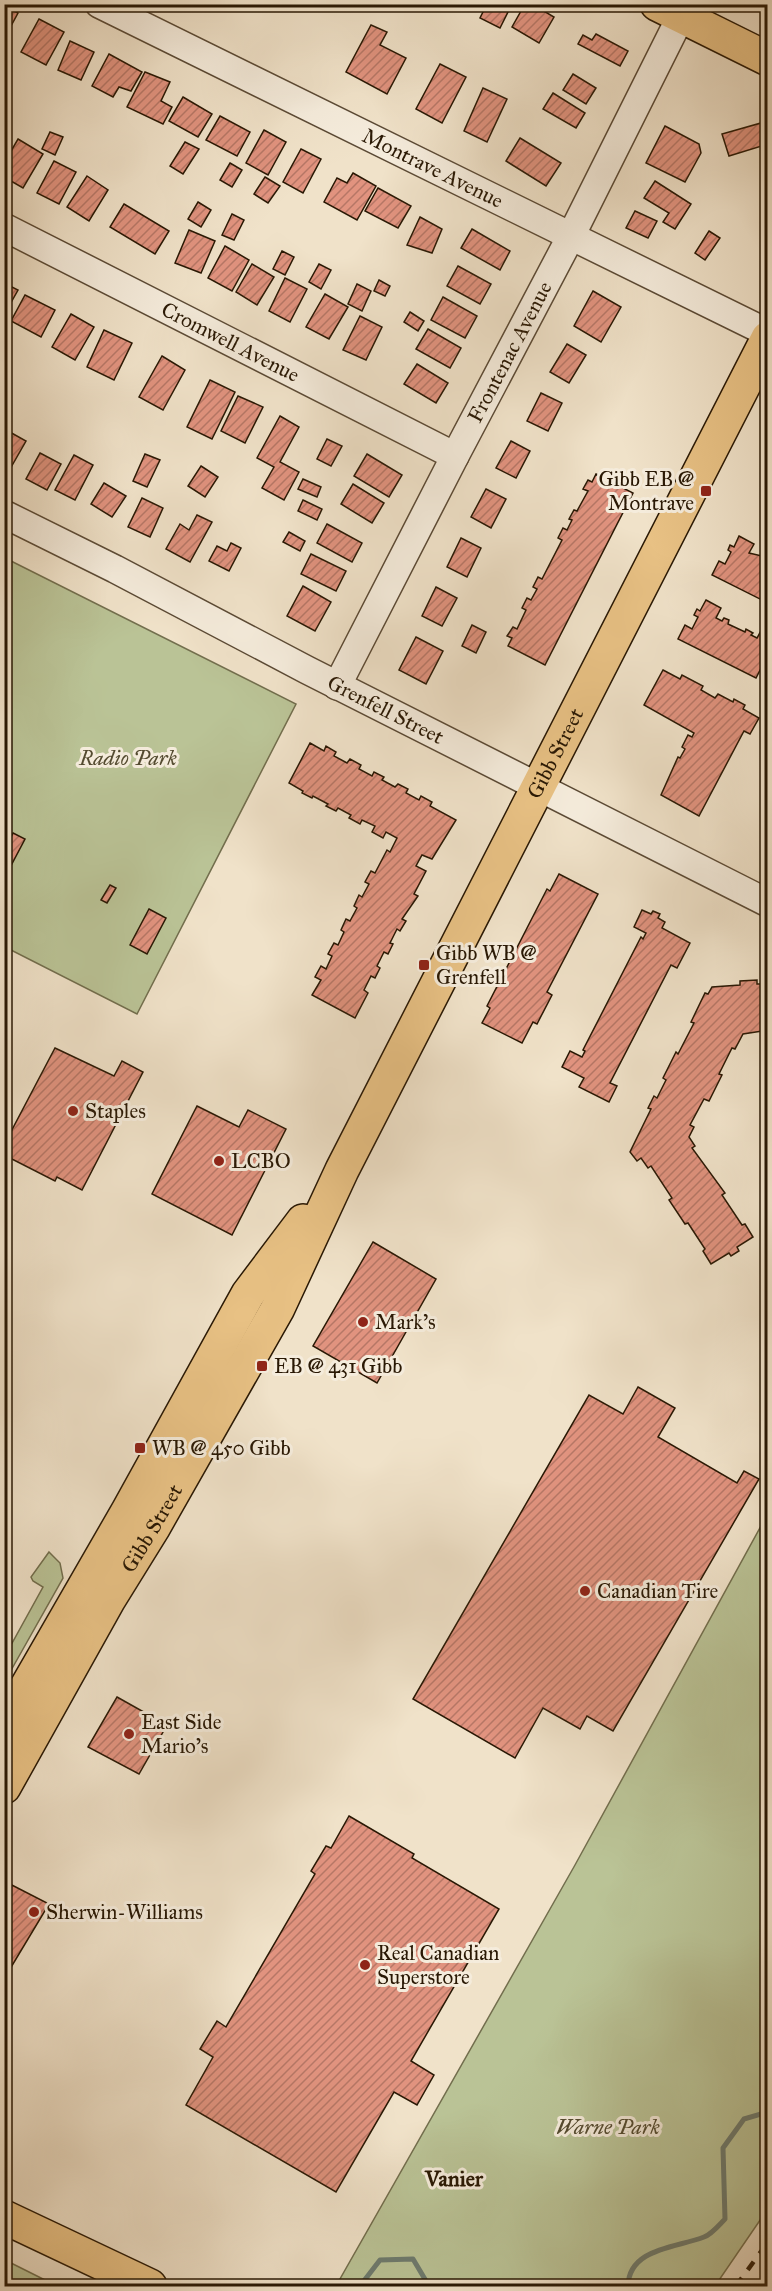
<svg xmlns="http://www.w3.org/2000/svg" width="772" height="2291" font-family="'IM FELL Great Primer',serif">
	<defs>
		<pattern id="building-hatch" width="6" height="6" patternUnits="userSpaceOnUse" patternTransform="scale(1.5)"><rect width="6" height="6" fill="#e1937f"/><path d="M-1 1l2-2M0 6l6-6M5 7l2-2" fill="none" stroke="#b67766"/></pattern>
	</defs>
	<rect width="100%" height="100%" fill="#f0e2c9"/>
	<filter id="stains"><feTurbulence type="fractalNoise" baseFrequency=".00333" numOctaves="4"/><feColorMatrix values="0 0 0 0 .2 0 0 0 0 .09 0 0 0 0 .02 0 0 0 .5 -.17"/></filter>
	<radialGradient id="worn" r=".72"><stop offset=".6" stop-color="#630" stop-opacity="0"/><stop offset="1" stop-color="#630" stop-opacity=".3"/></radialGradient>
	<g fill="#bac396" stroke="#726e4d" stroke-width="1.5">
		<path d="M5,558L296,704L137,1014L5,947Z"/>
		<path d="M767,1515V2210L715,2286H336L575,1865Z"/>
		<path d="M49,1552L60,1563L63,1578L5,1681V1656L43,1587L33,1581L31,1577Z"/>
		<path d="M5,2260L57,2286H5Z"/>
	</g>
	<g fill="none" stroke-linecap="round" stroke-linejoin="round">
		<g stroke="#6d7b6f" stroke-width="5">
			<path d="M4,2280L17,2286"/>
			<path d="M360,2286L380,2260L413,2259L429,2286"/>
			<path d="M628,2286C629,2248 676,2248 704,2237C712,2234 719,2225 725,2219L723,2148L744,2119L768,2112"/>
		</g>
	</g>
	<g fill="url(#building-hatch)" stroke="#291804" stroke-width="1.5">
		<path d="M487,4H512L500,28L480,18Z"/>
		<path d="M525,4H532L554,17L539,43L512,27Z"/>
		<path d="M4,5L18,13L5,37H4Z"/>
		<path d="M39,19L64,32L46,65L21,52Z"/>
		<path d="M371,25L387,32L380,45L406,58L387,94L346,72Z"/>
		<path d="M596,34L628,51L620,66L578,44L583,35L592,40Z"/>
		<path d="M70,41L94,52L81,80L58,70Z"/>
		<path d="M109,54L142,72L131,91L119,87L113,97L92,86Z"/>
		<path d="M440,64L466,77L442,123L416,109Z"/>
		<path d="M145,72L170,82L161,101L172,107L163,124L127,107Z"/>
		<path d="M573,74L596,88L586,104L563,90Z"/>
		<path d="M483,88L507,99L487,142L464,131Z"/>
		<path d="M553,93L585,113L576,128L543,109Z"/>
		<path d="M183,97L212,114L198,137L169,121Z"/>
		<path d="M220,116L250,132L237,156L206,140Z"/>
		<path d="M768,121V144L729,156L722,134Z"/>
		<path d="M665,126L699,144L701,153L685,182L646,163Z"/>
		<path d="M264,130L286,142L268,175L246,163Z"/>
		<path d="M50,132L63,137L55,155L42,149Z"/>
		<path d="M520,138L561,163L546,186L506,161Z"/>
		<path d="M18,139L43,154L23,188L4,177V163Z"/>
		<path d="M185,142L199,149L183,174L170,166Z"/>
		<path d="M301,149L321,159L303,193L283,182Z"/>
		<path d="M54,161L76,172L59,204L37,193Z"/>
		<path d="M230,163L242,170L232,187L220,180Z"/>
		<path d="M353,173L376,186L357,220L324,202L337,178L347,183Z"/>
		<path d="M87,176L108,190L89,221L67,207Z"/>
		<path d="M265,177L280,186L268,203L254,194Z"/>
		<path d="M655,181L691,204L675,229L663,222L669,213L644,198Z"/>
		<path d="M378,188L411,206L398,228L365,211Z"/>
		<path d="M198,202L211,210L201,227L188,219Z"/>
		<path d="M124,204L169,231L155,254L110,227Z"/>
		<path d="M635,211L657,221L648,238L626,228Z"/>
		<path d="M232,214L244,220L234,240L222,235Z"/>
		<path d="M420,217L442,229L432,253L407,245Z"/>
		<path d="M472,229L510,251L500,270L461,248Z"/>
		<path d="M189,230L215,241L201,273L175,263Z"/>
		<path d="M709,231L720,238L705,260L695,253Z"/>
		<path d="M225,246L249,260L232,291L208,278Z"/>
		<path d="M282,251L294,257L285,275L273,269Z"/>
		<path d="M252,264L274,277L257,305L236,292Z"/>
		<path d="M319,264L331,270L321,289L309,282Z"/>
		<path d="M458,266L491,284L480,304L447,286Z"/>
		<path d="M285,278L307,289L290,322L269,311Z"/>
		<path d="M379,280L390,286L385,296L374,291Z"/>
		<path d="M4,283L18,290L4,315Z"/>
		<path d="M357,284L371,291L362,311L348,304Z"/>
		<path d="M593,291L621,307L601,342L574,326Z"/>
		<path d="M325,294L348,307L329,339L306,327Z"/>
		<path d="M25,295L55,310L41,337L11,321Z"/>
		<path d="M443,297L477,316L465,338L431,320Z"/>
		<path d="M410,312L424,321L418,331L404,322Z"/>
		<path d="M71,314L94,327L75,360L52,347Z"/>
		<path d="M360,316L382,327L366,360L343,350Z"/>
		<path d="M428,329L461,348L450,368L416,349Z"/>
		<path d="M104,330L132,343L114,380L87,367Z"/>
		<path d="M567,344L586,355L569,383L550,372Z"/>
		<path d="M162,356L185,370L163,410L139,397Z"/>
		<path d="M417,364L448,383L436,403L404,384Z"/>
		<path d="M210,380L235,392L212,439L187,427Z"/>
		<path d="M541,393L562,403L548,431L527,421Z"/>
		<path d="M238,396L263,407L245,443L221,431Z"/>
		<path d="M280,416L299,427L280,462L299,472L284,500L262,488L274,467L257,458Z"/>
		<path d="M8,431L26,441L10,469L4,466V437Z"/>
		<path d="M327,439L342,446L331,466L317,459Z"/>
		<path d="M511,441L530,451L516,478L496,468Z"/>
		<path d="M40,453L61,464L47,490L26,479Z"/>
		<path d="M145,454L160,460L147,487L133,481Z"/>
		<path d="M367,454L402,475L389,497L354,476Z"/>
		<path d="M74,455L93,465L75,500L55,490Z"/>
		<path d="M201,466L218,477L205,497L188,486Z"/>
		<path d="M596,474L633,493L545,665L508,646L512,638L507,636L513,627L517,629L526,610L522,608L527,598L531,600L537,589L533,587L538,577L542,579L562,540L558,538L563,528L567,530L572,520L569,519L574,510L577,511L588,491L583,489L588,480L592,482Z"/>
		<path d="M303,479L321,487L317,497L298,489Z"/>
		<path d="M104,483L126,496L112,517L91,504Z"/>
		<path d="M353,484L384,503L372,523L341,504Z"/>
		<path d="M486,489L506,499L491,528L471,517Z"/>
		<path d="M142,498L163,508L150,537L128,527Z"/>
		<path d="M303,500L322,509L317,520L298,511Z"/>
		<path d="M197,515L212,522L190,562L166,549L180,524L189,530Z"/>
		<path d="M327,524L362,543L352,562L317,543Z"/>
		<path d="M289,532L305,541L300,551L283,542Z"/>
		<path d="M739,536L754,544L749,553L762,556L761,559L768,562V603L712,575L719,561L725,564L731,552L728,550L730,545L734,547Z"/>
		<path d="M461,538L481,548L467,577L447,567Z"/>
		<path d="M231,543L241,548L229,571L209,561L217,546L227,551Z"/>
		<path d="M311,554L346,571L336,591L301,574Z"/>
		<path d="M303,586L331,602L315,631L287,616Z"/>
		<path d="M436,587L457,598L442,626L422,616Z"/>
		<path d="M706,600L721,608L716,618L722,621L724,618L729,620L728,624L745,632L746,629L753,633L751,635L757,638L762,629L768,631V655L756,678L678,639L685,625L692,629L698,617L694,615L697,609L700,611Z"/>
		<path d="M472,625L486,632L476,653L462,646Z"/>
		<path d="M416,637L443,651L426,684L399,670Z"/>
		<path d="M663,670L680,679L682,675L703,686L701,690L715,698L718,694L733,702L734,699L745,705L743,709L759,718L750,734L744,731L699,816L661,795L678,757L680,758L685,749L682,747L688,735L692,737L694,733L644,705Z"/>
		<path d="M310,743L324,751L326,746L336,752L334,756L347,763L350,759L361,765L359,769L372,776L374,772L384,777L382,780L395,787L398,784L408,789L406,793L419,800L421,796L432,802L430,806L456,820L432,859L422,855L416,866L426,871L414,894L418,896L402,919L406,921L400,931L397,929L390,943L393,944L388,954L384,952L377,966L380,968L375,978L371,976L364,990L368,993L355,1018L312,995L321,980L315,977L321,966L326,969L332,956L328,954L334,943L338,945L344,932L341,930L346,919L350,921L357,908L354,906L359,895L362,897L369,884L365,882L371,871L375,873L387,850L390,852L397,838L386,832L383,838L372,832L375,826L362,820L360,824L349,818L351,815L338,808L336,811L326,806L328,804L313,796L312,798L302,793L303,791L289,783Z"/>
		<path d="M13,833L25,839L4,879V845L7,846Z"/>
		<path d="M559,874L598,894L547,992L552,995L537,1024L533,1022L522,1043L482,1023L490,1008L487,1006L547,889L550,891Z"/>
		<path d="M110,885L116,888L107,903L101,900Z"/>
		<path d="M149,909L166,918L147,954L130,945Z"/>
		<path d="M642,910L651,914L653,911L660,914L658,918L665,922L662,928L690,943L677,968L671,965L610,1083L617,1086L609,1102L579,1087L584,1078L562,1067L570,1051L582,1057L585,1051L583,1050L641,937L643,939L646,933L634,927Z"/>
		<path d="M757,980V984H768V1030L743,1034L735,1049L732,1048L719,1074L722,1075L709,1101L704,1099L690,1125L694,1127L689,1137L695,1146L692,1148L725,1193L722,1195L742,1225L745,1224L753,1237L737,1247L739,1251L731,1256L729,1253L711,1264L703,1251L705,1249L688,1223L685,1224L669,1200L672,1198L651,1166L648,1168L641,1158L637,1161L630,1152L651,1109L648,1108L654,1096L657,1098L666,1080L663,1078L676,1052L678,1054L694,1023L691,1022L705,993L708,994L712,987L740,985V981Z"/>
		<path d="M55,1048L114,1076L122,1061L143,1072L82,1190L57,1177L55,1181L4,1155V1145Z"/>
		<path d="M197,1106L239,1127L248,1110L286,1129L232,1235L152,1194Z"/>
		<path d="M373,1242L436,1279L377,1383L313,1346Z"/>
		<path d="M638,1387L675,1408L658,1437L737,1483L744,1471L759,1479L613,1731L587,1716L580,1729L543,1708L515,1758L413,1699L589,1395L623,1414Z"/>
		<path d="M117,1697L167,1725L139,1774L88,1747Z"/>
		<path d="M349,1816L414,1854L412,1858L499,1909L411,2061L434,2075L417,2105L394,2092L336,2192L186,2105L213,2057L200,2049L217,2021L226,2027L315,1874L311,1871L326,1846L331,1848Z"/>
		<path d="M4,1881L49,1904L4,1979Z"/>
	</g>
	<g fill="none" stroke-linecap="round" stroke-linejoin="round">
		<g stroke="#5b4a35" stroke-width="30">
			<g id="minor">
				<path id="s1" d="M99,4L768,333"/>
				<path id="s2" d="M4,227L455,456"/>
				<path id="s3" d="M4,514L115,569L307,670L768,903"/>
				<path id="s4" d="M337,686L455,456L571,236L681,16"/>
			</g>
		</g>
		<g stroke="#291804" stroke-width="36">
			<g id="major">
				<path d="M657,4L768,59"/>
				<path d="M4,1726L128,1511L248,1294L303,1221"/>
				<path id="s5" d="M4,1787L109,1599L153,1528L278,1308L342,1170L768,338"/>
				<path d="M4,2217L150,2286"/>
			</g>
		</g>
		<use href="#minor" stroke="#f5ecdc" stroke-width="27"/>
		<use href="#major" stroke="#e8c184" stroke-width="33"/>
		<path stroke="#291804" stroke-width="4.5" stroke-dasharray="10 10" stroke-linecap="butt" d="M736,2286L768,2242"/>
	</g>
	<g fill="#8f2418" stroke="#f5ecdc" stroke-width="2">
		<rect x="700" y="485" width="12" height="12" rx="3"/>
		<rect x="418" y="959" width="12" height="12" rx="3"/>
		<circle cx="73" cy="1111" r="6"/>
		<circle cx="219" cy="1161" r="6"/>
		<circle cx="363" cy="1322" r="6"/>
		<rect x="256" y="1360" width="12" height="12" rx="3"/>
		<rect x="134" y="1442" width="12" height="12" rx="3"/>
		<circle cx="585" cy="1591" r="6"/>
		<circle cx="129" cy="1734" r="6"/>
		<circle cx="34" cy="1912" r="6"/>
		<circle cx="365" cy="1965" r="6"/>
	</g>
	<g text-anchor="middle" stroke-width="6" stroke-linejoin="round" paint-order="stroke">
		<g font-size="21" fill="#291804" stroke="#f5ecdc">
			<text dy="7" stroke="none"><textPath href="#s1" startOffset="372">Montrave Avenue</textPath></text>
			<text dy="7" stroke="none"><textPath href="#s2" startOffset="254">Cromwell Avenue</textPath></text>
			<text dy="7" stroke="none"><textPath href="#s4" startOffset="376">Frontenac Avenue</textPath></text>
			<text dy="7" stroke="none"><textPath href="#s3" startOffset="429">Grenfell Street</textPath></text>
			<text dy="7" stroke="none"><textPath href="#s5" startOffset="1172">Gibb Street</textPath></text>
			<text dy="7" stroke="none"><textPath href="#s5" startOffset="298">Gibb Street</textPath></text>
		</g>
		<g font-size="21" fill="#291804" stroke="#f5ecdc" text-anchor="start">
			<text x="694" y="486" text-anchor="end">Gibb EB @<tspan x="694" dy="24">Montrave</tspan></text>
			<text x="436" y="960">Gibb WB @<tspan x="436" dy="24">Grenfell</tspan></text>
			<text x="85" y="1118">Staples</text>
			<text x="231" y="1168">LCBO</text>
			<text x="375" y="1329">Mark's</text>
			<text x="274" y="1373">EB @ 431 Gibb</text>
			<text x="152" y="1455">WB @ 450 Gibb</text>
			<text x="597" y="1598">Canadian Tire</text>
			<text x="141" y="1729">East Side<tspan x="141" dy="24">Mario's</tspan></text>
			<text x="46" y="1919">Sherwin-Williams</text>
			<text x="377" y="1960">Real Canadian<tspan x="377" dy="24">Superstore</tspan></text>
		</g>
		<g font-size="21" font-style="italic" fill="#544b30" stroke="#f5ecdc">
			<text x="128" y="765">Radio Park</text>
			<text x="608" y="2134">Warne Park</text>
		</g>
		<g font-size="22" font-weight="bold" fill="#291804" stroke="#f5ecdc">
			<text x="454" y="2186">Vanier</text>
		</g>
	</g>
	<rect width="772" height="2291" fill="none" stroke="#f0e2c9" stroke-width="24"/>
	<rect x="6" y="6" width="760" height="2279" fill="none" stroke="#291804" stroke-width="3"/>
	<rect x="12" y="12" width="748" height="2267" fill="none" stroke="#291804" stroke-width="1.5"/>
	<rect width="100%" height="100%" filter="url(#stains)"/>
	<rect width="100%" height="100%" fill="url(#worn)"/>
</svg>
